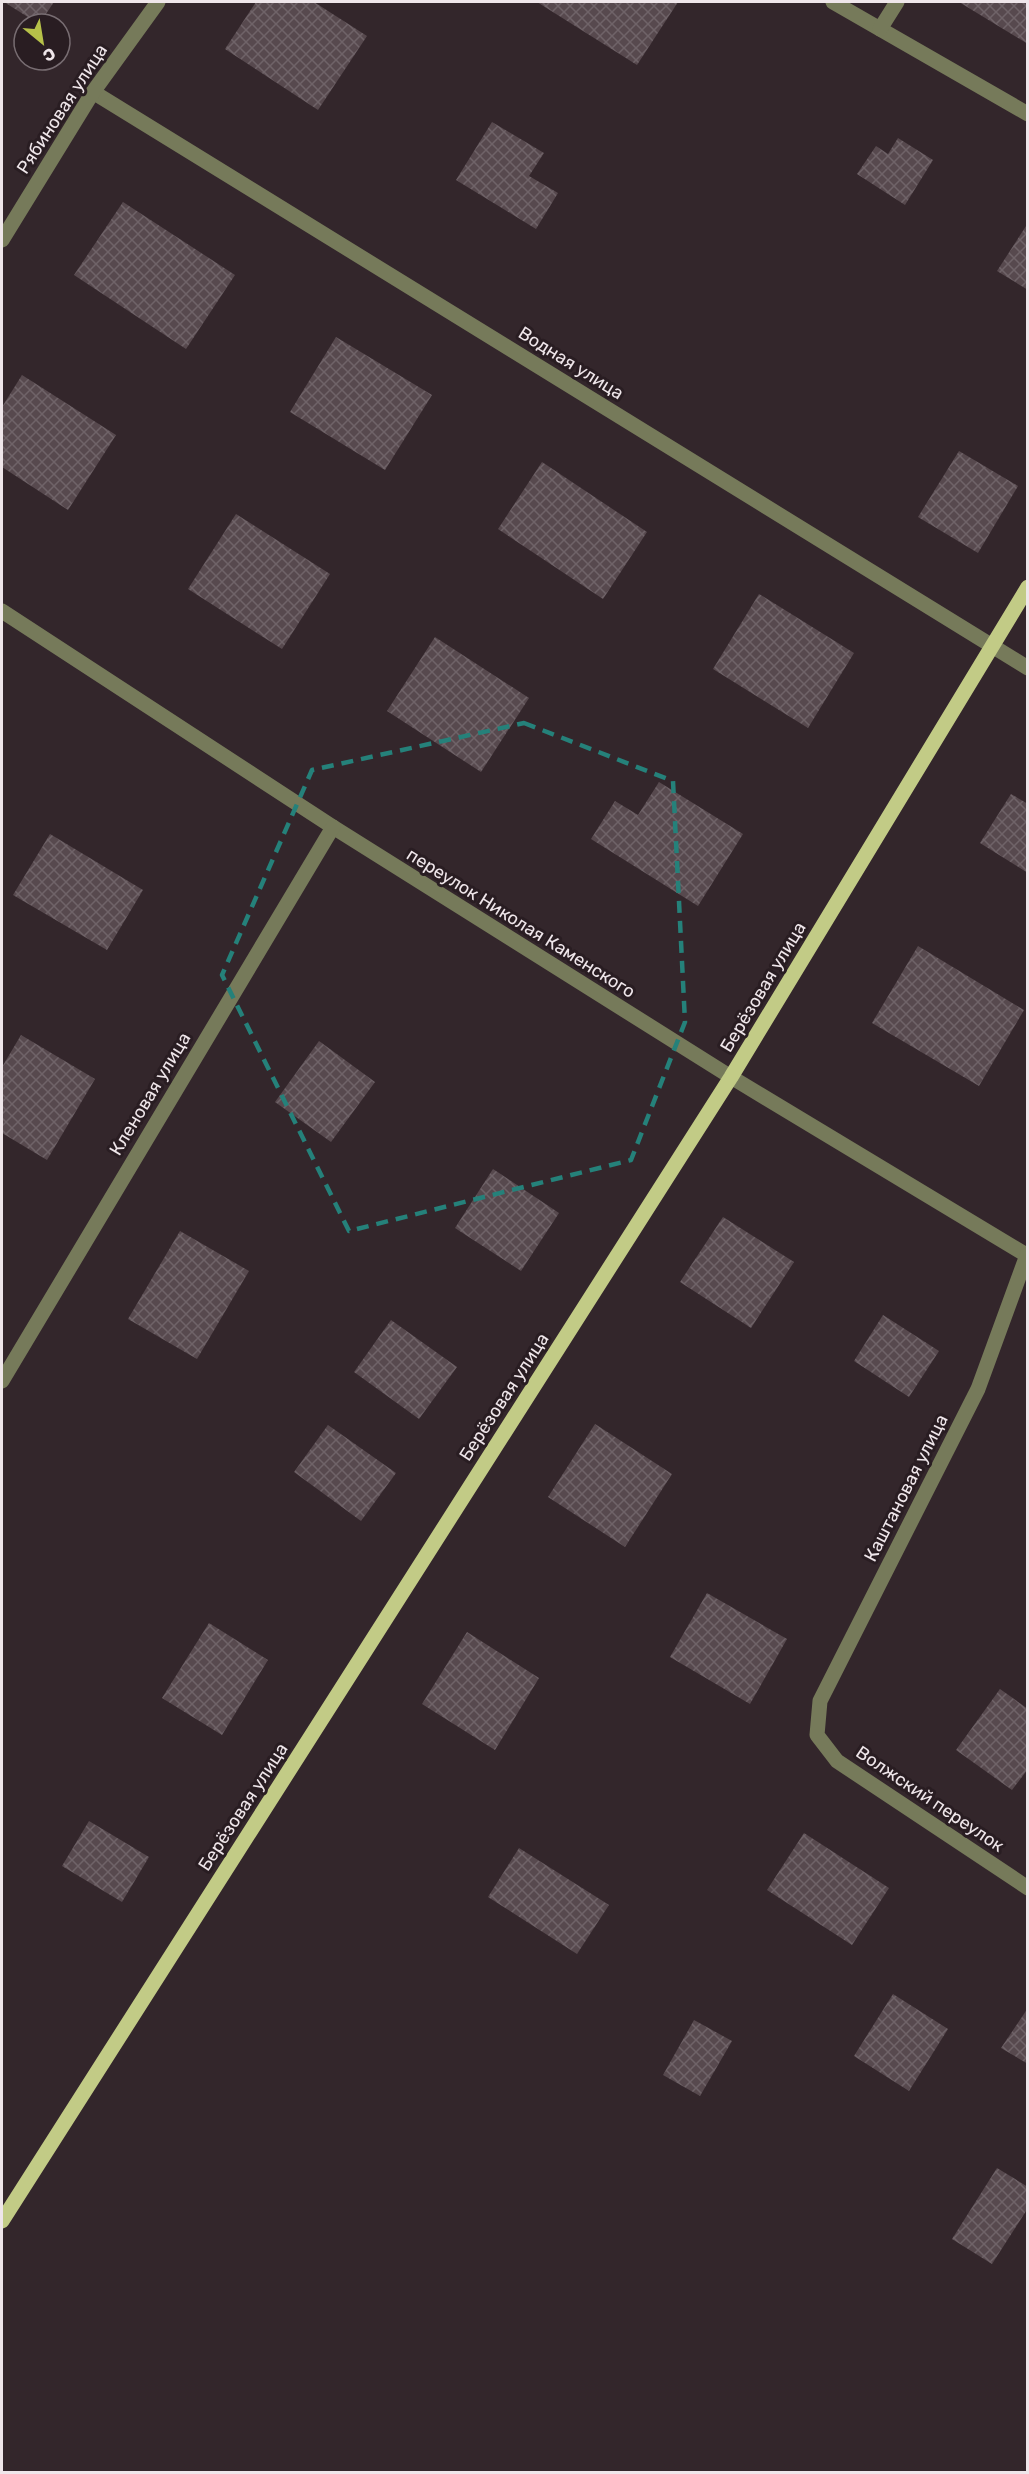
<svg xmlns="http://www.w3.org/2000/svg" width="1029" height="2474" font-family="Rubik,sans-serif">
	<defs>
		<pattern id="building-cross-hatch" width="8" height="8" patternUnits="userSpaceOnUse" patternTransform="scale(1.5)"><rect width="8" height="8" fill="#57494e"/><path d="M0 0l8 8M0 8l8-8" fill="none" stroke="#6f6368"/></pattern>
	</defs>
	<rect width="100%" height="100%" fill="#33262b"/>
	<g fill="url(#building-cross-hatch)">
		<path d="M4,2H54L39,24Z"/>
		<path d="M256,2H314L367,36L318,110L225,49Z"/>
		<path d="M537,2H678L637,65Z"/>
		<path d="M959,2H1028V44Z"/>
		<path d="M492,122L544,153L529,176L558,193L536,229L456,180Z"/>
		<path d="M898,138L933,160L905,205L857,174L876,146L888,154Z"/>
		<path d="M123,202L235,275L186,349L74,275Z"/>
		<path d="M1028,223V290L997,271Z"/>
		<path d="M336,337L432,395L385,470L290,412Z"/>
		<path d="M22,375L116,435L68,510L2,467V407Z"/>
		<path d="M959,451L1018,486L978,553L918,517Z"/>
		<path d="M542,462L647,532L603,599L498,529Z"/>
		<path d="M236,514L330,574L282,649L188,589Z"/>
		<path d="M759,594L854,653L808,728L713,669Z"/>
		<path d="M435,637L529,698L481,772L387,711Z"/>
		<path d="M659,782L743,834L698,906L591,839L615,801L638,815Z"/>
		<path d="M1011,794L1028,804V873L980,843Z"/>
		<path d="M50,834L143,890L107,950L13,895Z"/>
		<path d="M918,946L1024,1010L979,1086L872,1023Z"/>
		<path d="M21,1035L95,1079L47,1160L2,1133V1067Z"/>
		<path d="M319,1041L375,1082L331,1142L275,1102Z"/>
		<path d="M493,1169L559,1213L521,1271L455,1228Z"/>
		<path d="M723,1217L794,1262L751,1328L680,1282Z"/>
		<path d="M180,1231L249,1271L197,1359L128,1319Z"/>
		<path d="M883,1315L939,1351L909,1397L854,1361Z"/>
		<path d="M391,1320L457,1367L419,1419L354,1372Z"/>
		<path d="M595,1424L672,1474L625,1547L548,1497Z"/>
		<path d="M328,1425L396,1473L361,1521L294,1472Z"/>
		<path d="M707,1593L787,1639L750,1704L670,1657Z"/>
		<path d="M209,1623L268,1660L222,1735L162,1698Z"/>
		<path d="M467,1632L539,1678L495,1750L422,1704Z"/>
		<path d="M1000,1689L1028,1709V1769L1012,1790L956,1750Z"/>
		<path d="M89,1821L149,1857L122,1902L62,1866Z"/>
		<path d="M804,1833L889,1888L852,1945L767,1890Z"/>
		<path d="M519,1848L609,1905L577,1954L488,1897Z"/>
		<path d="M893,1994L948,2029L909,2091L854,2056Z"/>
		<path d="M1028,2008V2064L1001,2048Z"/>
		<path d="M694,2020L732,2041L700,2096L663,2075Z"/>
		<path d="M997,2168L1028,2187V2208L992,2264L952,2239Z"/>
	</g>
	<g fill="none" stroke-linecap="round" stroke-linejoin="round">
		<g stroke="#767a5a" stroke-width="15">
			<path d="M833,2L1028,114"/>
			<path d="M880,29L897,2"/>
			<path d="M93,92L1028,668"/>
			<path d="M2,240L93,92L158,2"/>
			<path d="M2,611L333,827L731,1077L1028,1256"/>
			<path d="M1027,1255L978,1389L820,1701L817,1735L837,1761L1028,1888"/>
			<path d="M2,1381L333,827"/>
		</g>
		<path stroke="#c2cb86" stroke-width="15" d="M2,2221L731,1077L1028,587"/>
	</g>
	<path fill="none" stroke="#25817a" stroke-width="4.5" stroke-dasharray="12 8" stroke-linejoin="round" d="M524,723L673,781L685,1022L631,1160L349,1231L222,975L312,770Z"/>
	<g text-anchor="middle" stroke-width="6" stroke-linejoin="round" paint-order="stroke">
		<g font-size="18" fill="#efe6ea" stroke="#291d22">
			<text transform="translate(62 109) rotate(-57)" y="6">Рябиновая улица</text>
			<text transform="translate(571 363) rotate(32)" y="6">Водная улица</text>
			<text transform="translate(521 923) rotate(32)" y="6">переулок Николая Каменского</text>
			<text transform="translate(763 987) rotate(-59)" y="6">Берёзовая улица</text>
			<text transform="translate(150 1094) rotate(-59)" y="6">Кленовая улица</text>
			<text transform="translate(504 1397) rotate(-57)" y="6">Берёзовая улица</text>
			<text transform="translate(906 1488) rotate(-63)" y="6">Каштановая улица</text>
			<text transform="translate(930 1799) rotate(34)" y="6">Волжский переулок</text>
			<text transform="translate(243 1807) rotate(-57)" y="6">Берёзовая улица</text>
		</g>
	</g>
	<rect width="1029" height="2474" fill="none" stroke="#efe6ea" stroke-width="6"/>
	<g transform="translate(42 42) rotate(150)"><circle r="28" fill="#291d22" stroke="#786d72" stroke-width="1.5"/>
	<path d="M0-4.5L10 22L0 15L-10 22Z" fill="#b6c149"/>
	<text y="-9" font-size="16" font-weight="bold" text-anchor="middle" fill="#efe6ea">С</text>
	</g>
</svg>
